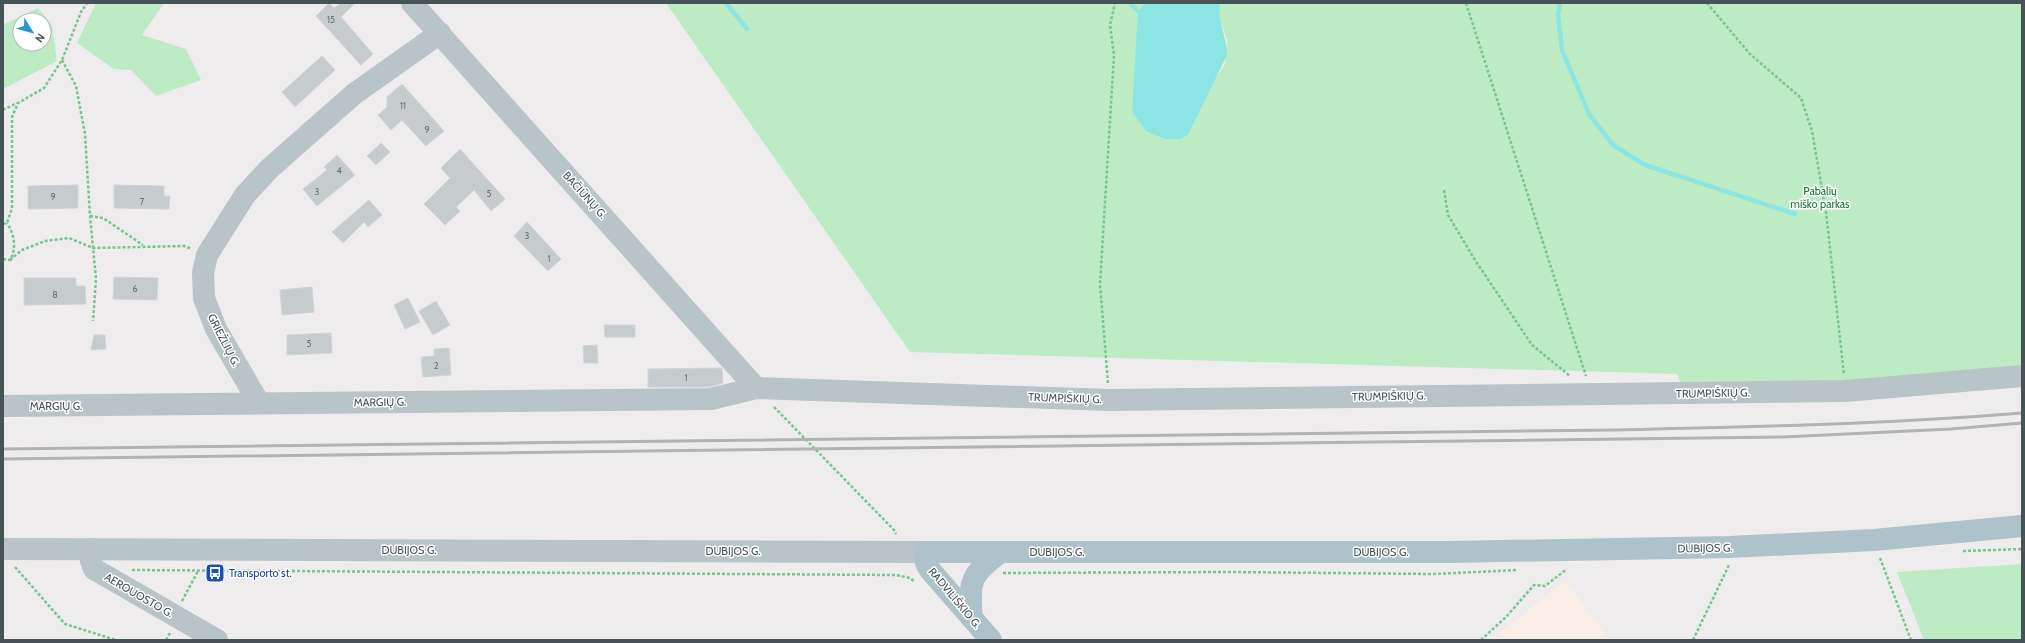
<svg xmlns="http://www.w3.org/2000/svg" width="2025" height="643" font-family="Cabin,sans-serif">
	<rect width="100%" height="100%" fill="#efeced"/>
	<path fill="#faefe6" d="M1566,580L1609,640H1491Z"/>
	<g fill="#bdebc4" fill-rule="evenodd">
		<path d="M96,3H164L142,35L186,49L201,80L156,96L131,70L114,69L77,43Z"/>
		<path d="M666,3H1145L1138,11L1165,139H1181L1188,135L1213,82L1225,64L1227,40L1218,14L1220,3H2022V376L1685,394L1677,374L910,352Z"/>
		<path d="M38,8L52,25L57,61L3,89V25ZM20,20H44V44H20Z"/>
		<path d="M2022,564V640H1924L1897,572Z"/>
	</g>
	<path fill="#8de5e3" d="M1145,3H1220C1217,21 1227,36 1227,55L1188,135L1181,139H1165L1146,131L1132,112L1138,11Z"/>
	<g fill="none" stroke-linecap="round" stroke-linejoin="round">
		<g stroke="#8de5e3" stroke-width="4.5">
			<path d="M726,3L747,29"/>
			<path d="M1130,3L1138,11"/>
			<path d="M1560,3L1558,15L1562,50L1589,114L1613,145L1645,165L1795,214"/>
		</g>
	</g>
	<g fill="#c6cbce" stroke="#d1d4d8">
		<path d="M329,3L334,8L341,3H355L341,17L373,54L361,65L316,16Z"/>
		<path d="M322,56L335,70L295,107L282,92Z"/>
		<path d="M402,84L444,131L426,146L402,120L391,130L378,115L387,107V97Z"/>
		<path d="M381,143L390,152L376,165L367,156Z"/>
		<path d="M460,149L505,199L491,211L474,190L456,207L460,211L445,225L424,204L450,178L441,168Z"/>
		<path d="M337,155L355,175L317,206L303,189L327,170L324,167Z"/>
		<path d="M78,185V208L28,209V186Z"/>
		<path d="M114,185L164,186V196H170L169,209L114,208Z"/>
		<path d="M369,200L382,215L368,227L364,222L343,243L332,232Z"/>
		<path d="M527,222L561,259L548,271L514,236Z"/>
		<path d="M114,277L158,278L157,300L113,299Z"/>
		<path d="M24,278H76V286H85L86,304L24,305Z"/>
		<path d="M312,287L314,312L282,315L280,290Z"/>
		<path d="M408,298L420,322L405,329L394,305Z"/>
		<path d="M436,301L450,325L433,335L419,311Z"/>
		<path d="M604,325H635V337H605Z"/>
		<path d="M331,333L332,353L287,355V335Z"/>
		<path d="M94,335H105L106,349L91,350Z"/>
		<path d="M597,345L598,363H584L583,346Z"/>
		<path d="M449,348L451,375L423,377L421,357L434,356V349Z"/>
		<path d="M722,368L723,383L709,387H648V369Z"/>
	</g>
	<g fill="none" stroke-linecap="round" stroke-linejoin="round">
		<g stroke="#77c68e" stroke-width="2.5" stroke-dasharray="3 2" stroke-linecap="butt">
			<path d="M1466,3L1586,376"/>
			<path d="M1707,3L1750,54L1801,98L1812,131L1826,212L1844,375"/>
			<path d="M62,60L76,86L85,134L90,216L96,279L93,321"/>
			<path d="M3,110L17,103"/>
			<path d="M1444,190L1448,215L1475,260L1532,345L1570,376"/>
			<path d="M90,216L103,218L143,245"/>
			<path d="M3,224L7,223L12,208V117L18,103L44,88L62,60L81,12L87,3"/>
			<path d="M3,259L10,260C17,249 14,233 7,223"/>
			<path d="M10,260L22,250L45,241L69,238L93,248L184,246L192,249"/>
			<path d="M1108,383L1100,284L1114,55L1110,25L1115,3"/>
			<path d="M774,407L895,531L896,534"/>
			<path d="M1963,551L2022,549"/>
			<path d="M1880,558L1911,640"/>
			<path d="M15,567L65,624L116,640"/>
			<path d="M132,570L896,575L910,578L915,582"/>
			<path d="M1003,573L1229,572L1433,574L1518,570"/>
			<path d="M182,601L198,571"/>
			<path d="M166,640L170,633"/>
			<path d="M1481,640L1506,617L1534,585L1545,586L1567,569"/>
			<path d="M1693,640L1729,565"/>
		</g>
		<g stroke="#b8c4c8" stroke-width="22">
			<path d="M412,3L756,388"/>
			<path d="M259,403L216,329L204,298L203,273L207,255L245,195L269,169L354,94L440,33"/>
			<path d="M3,406L711,399L756,388L1109,400L1845,391L2022,376"/>
			<path d="M3,549L925,552"/>
			<path d="M91,549V561L94,569L217,640"/>
		</g>
		<g stroke="#aec2ca" stroke-width="22">
			<path d="M972,618C968,581 971,574 1001,552"/>
			<path d="M991,640L930,570L926,563L925,552H1448L1730,547L1874,540L2022,526"/>
		</g>
		<g stroke="#afb3b6" stroke-width="3">
			<path d="M3,449L1615,430C1751,427 1887,424 2022,413"/>
			<path d="M3,459L1783,437L1951,429L2022,423"/>
		</g>
	</g>
	<defs>
		<g id="bus-square" transform="scale(1)"><rect x="-9" y="-9" width="18" height="18" rx="4" fill="#1a4fb4" stroke="#fff"/><path d="M-5-6H5V4H4V6H2V4H-2V6H-4V4H-5ZM-3.5-4V0h7V-4ZM-3.5 1.2v1.5H-2V1.2ZM2 1.2v1.5H3.5V1.2Z" fill="#fff"/></g>
	</defs>
	<g fill-rule="evenodd">
		<use href="#bus-square" x="215" y="573"/>
	</g>
	<g text-anchor="middle" stroke-width="3" stroke-linejoin="round" paint-order="stroke">
		<g font-size="9" fill="#667276">
			<text x="331" y="23">15</text>
			<text x="403" y="109">11</text>
			<text x="427" y="133">9</text>
			<text x="339" y="174">4</text>
			<text x="317" y="195">3</text>
			<text x="489" y="197">5</text>
			<text x="53" y="200">9</text>
			<text x="142" y="205">7</text>
			<text x="527" y="239">3</text>
			<text x="549" y="262">1</text>
			<text x="135" y="292">6</text>
			<text x="55" y="298">8</text>
			<text x="309" y="347">5</text>
			<text x="436" y="369">2</text>
			<text x="686" y="381">1</text>
		</g>
		<g font-size="11" fill="#1d7435" stroke="#fff">
			<text x="1820" y="195">Pabalių<tspan x="1820" dy="13">miško parkas</tspan></text>
		</g>
		<g font-size="11" fill="#465458" stroke="#fff">
			<text transform="translate(585 195) rotate(48)" y="4">BAČIŪNŲ G.</text>
			<text transform="translate(224 340) rotate(63)" y="4">GRIEŽLIŲ G.</text>
			<text transform="translate(1713 393) rotate(-1)" y="4">TRUMPIŠKIŲ G.</text>
			<text transform="translate(1389 396) rotate(-1)" y="4">TRUMPIŠKIŲ G.</text>
			<text transform="translate(1065 398) rotate(2)" y="4">TRUMPIŠKIŲ G.</text>
			<text transform="translate(380 402) rotate(-1)" y="4">MARGIŲ G.</text>
			<text x="56" y="410">MARGIŲ G.</text>
			<text transform="translate(1705 548) rotate(-1)" y="4">DUBIJOS G.</text>
			<text x="409" y="554">DUBIJOS G.</text>
			<text x="733" y="555">DUBIJOS G.</text>
			<text x="1057" y="556">DUBIJOS G.</text>
			<text x="1381" y="556">DUBIJOS G.</text>
			<text transform="translate(139 595) rotate(30)" y="4">AEROUOSTO G.</text>
			<text transform="translate(955 598) rotate(50)" y="4">RADVILIŠKIO G.</text>
		</g>
		<g font-size="11" fill="#164399" stroke="#fff" text-anchor="start">
			<text x="229" y="577">Transporto st.</text>
		</g>
	</g>
	<rect width="2025" height="643" fill="none" stroke="#465458" stroke-width="8"/>
	<g transform="translate(32 32) rotate(127)"><circle r="19" fill="#ffffff" stroke="#b5bbbc"/>
	<path d="M0-3L7 15L0 10L-7 15Z" fill="#2596d0"/>
	<text y="-6" font-size="11" font-weight="bold" text-anchor="middle" fill="#465458">N</text>
	</g>
</svg>
